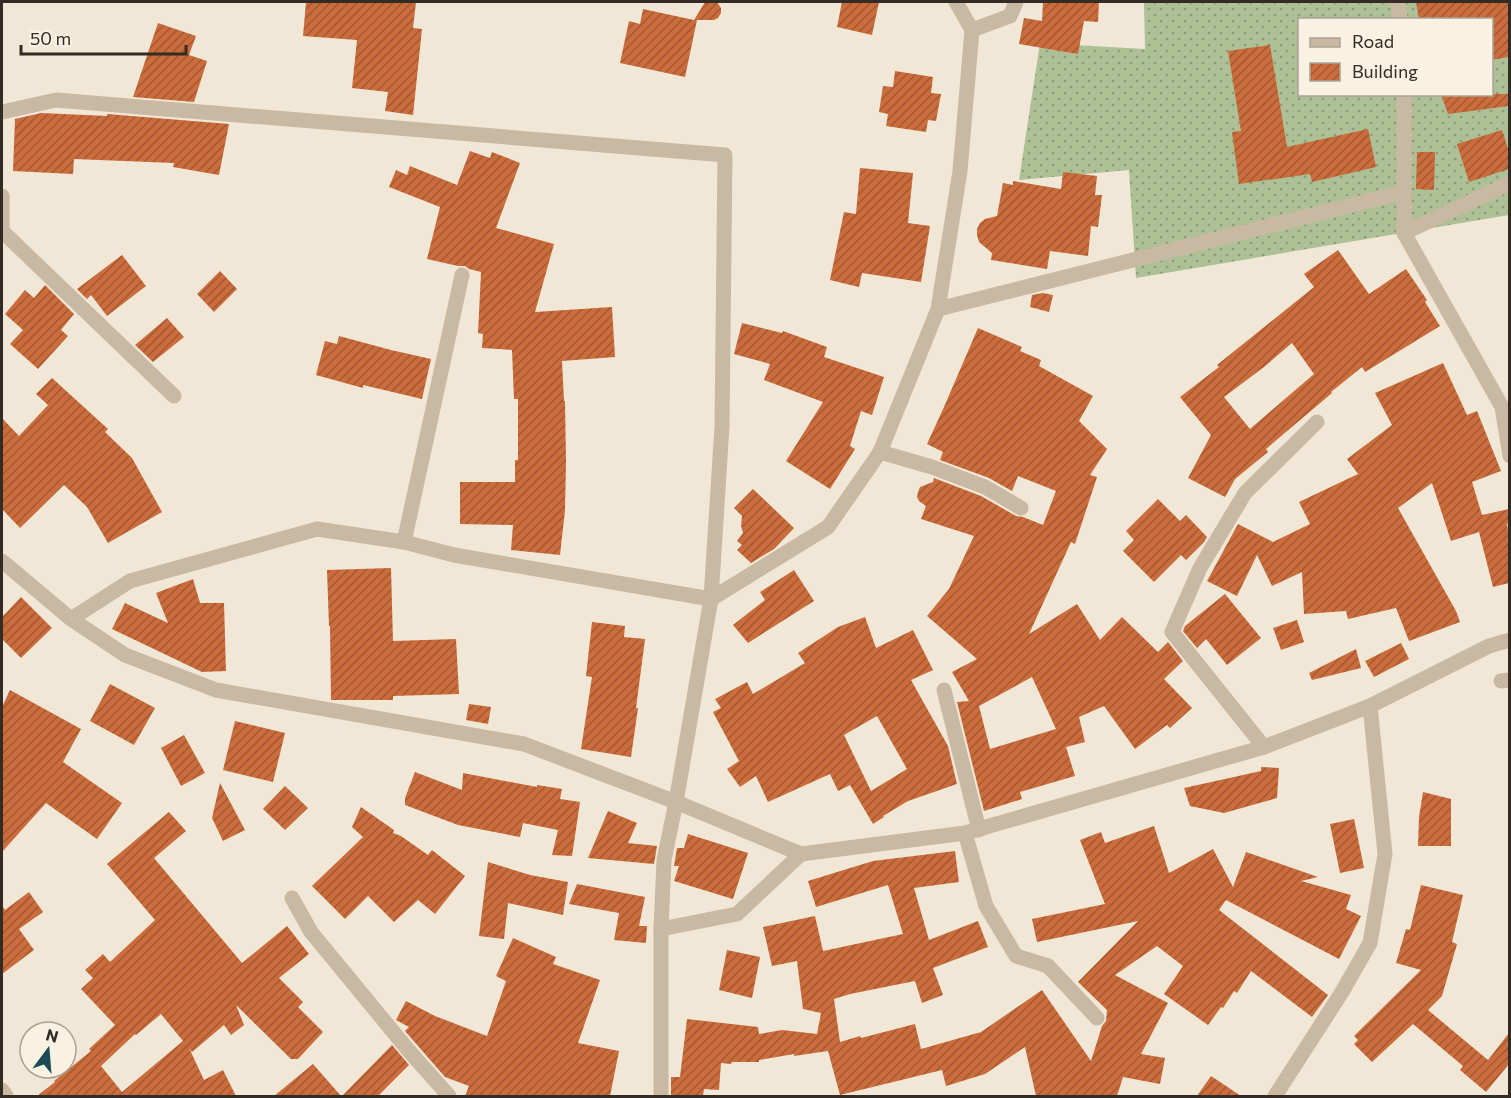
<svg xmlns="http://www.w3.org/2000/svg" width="1511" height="1098" font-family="Commissioner,sans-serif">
	<defs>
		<pattern id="grass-dots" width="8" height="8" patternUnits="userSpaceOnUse" patternTransform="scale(1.5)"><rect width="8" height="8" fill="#aec096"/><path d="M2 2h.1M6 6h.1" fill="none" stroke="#8e9c7a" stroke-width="1.8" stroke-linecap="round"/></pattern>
		<pattern id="building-hatch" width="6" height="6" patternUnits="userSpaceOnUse" patternTransform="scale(1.5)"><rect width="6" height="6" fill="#ca6c3b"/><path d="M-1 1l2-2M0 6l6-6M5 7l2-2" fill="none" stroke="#a55931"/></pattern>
	</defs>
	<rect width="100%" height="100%" fill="#f1e7d6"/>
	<path fill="url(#grass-dots)" fill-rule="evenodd" d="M1144,2H1509V215L1136,278L1129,170L1019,180L1040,43L1145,49ZM1300,20H1492V94H1300Z"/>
	<g fill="url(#building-hatch)" fill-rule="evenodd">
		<path d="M306,2H416L413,28L422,29L413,115L385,111L388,92L352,88L357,40L303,36Z"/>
		<path d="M705,2H717L721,8V13L718,18L714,20H697L685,77L620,63L629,21L640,24L643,9L694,20Z"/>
		<path d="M842,2H879L872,35L837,27Z"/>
		<path d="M1043,2H1099L1098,22L1084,21L1078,54L1019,44L1024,18L1042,21Z"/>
		<path d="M1416,2H1509V57L1491,60V20H1419Z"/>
		<path d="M158,23L196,36L189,55L207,61L194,102L133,97Z"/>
		<path d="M1270,45L1287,147L1368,129L1376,167L1312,182L1310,174L1239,184L1232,132L1241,131L1228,51Z"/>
		<path d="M895,71L933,77L931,93L941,94L936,121L928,120L926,132L886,126L888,114L879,112L883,86L893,87Z"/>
		<path d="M1441,94H1509V106L1448,114Z"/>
		<path d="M41,113L107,116V114L229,124L219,175L173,167L174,163L74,159L73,174L13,171L15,119Z"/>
		<path d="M1502,130L1509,152V169L1469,182L1457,144Z"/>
		<path d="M470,151L490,158L492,152L520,163L496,228L554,244L535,312L612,307L615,357L562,361L564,401H565L566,462L565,510L560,555L511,550L513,525L460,524V482H515V460H518V399H514L512,350L482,348L483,334L478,333L481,272L469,269L465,266H458L427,259L440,207L389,187L396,170L407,175L410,166L457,185Z"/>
		<path d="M1417,152H1435L1434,190L1416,189Z"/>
		<path d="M860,168L913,173L908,223L930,226L921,282L862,273L859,287L830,280L844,212L856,214Z"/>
		<path d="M1063,172L1097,176L1095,195H1102L1098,227L1091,226L1088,256L1050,251L1047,269L991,260L992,253L979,242L977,235V229L980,223L985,219L997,216L1003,183L1013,185V181L1061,189Z"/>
		<path d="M1338,250L1369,294L1406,269L1427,300L1425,302L1440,326L1365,372L1362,367L1331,392L1332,393L1266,449L1268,452L1235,479L1225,497L1188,478L1211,435L1180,397L1219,367L1217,365L1314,287L1304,274ZM1292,343L1314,374L1250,429L1224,397L1264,367Z"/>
		<path d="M122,255L146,286L107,316L91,295L87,299L77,289Z"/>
		<path d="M220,271L237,289L214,312L197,294Z"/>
		<path d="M45,285L74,314L61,330L68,336L38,369L10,344L23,330L5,314L25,290L34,298Z"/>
		<path d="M1043,293L1053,295L1049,312L1030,307L1032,295Z"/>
		<path d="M167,318L184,337L153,362L135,345Z"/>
		<path d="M742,323L782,333L783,331L827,347L824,357L884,377L872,415L861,411L850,446L855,449L830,489L786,461L823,402L764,380L770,364L734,354Z"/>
		<path d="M978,328L1022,347L1020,351L1041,360L1039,366L1093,396L1079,421L1107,449L1090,475L1097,477L1075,544L1071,542L1029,634L1077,604L1100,640L1122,617L1158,652L1168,642L1183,661L1164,679L1192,708L1170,728L1167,725L1135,749L1104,706L1079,717L1085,742L1066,747L1075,776L1020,792L1022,799L984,811L957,702L969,701L952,672L977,659L927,616L949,589L974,536L921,519L926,506L919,501L917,497L918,492L920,487L933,482L934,478L981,496L1016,516L1023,517L1043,525L1056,491L1018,476L1012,491L989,478L940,460L943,452L927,444L944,407ZM1032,677L1056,729L990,749L979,706Z"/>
		<path d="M339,336L391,350L431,359L422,399L363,385V388L316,375L325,341L337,344Z"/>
		<path d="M1443,363L1467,415L1477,411L1501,471L1472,482L1482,515L1509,509V523L1507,524L1509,535V583L1493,587L1479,532L1451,541L1432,483L1398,508L1456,611L1460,622L1409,641L1396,608L1348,619L1346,611L1304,614L1302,572L1272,586L1257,555L1237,596L1207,581L1238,524L1273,542L1310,524L1299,502L1358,474L1347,459L1392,425L1375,393Z"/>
		<path d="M52,378L108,429L105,432L132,458L162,512L108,543L87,507L64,485L20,528L2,509V418L19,436L48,405L36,394Z"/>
		<path d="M753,489L794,528L774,549L751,563L737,550L742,545L737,541L743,533L741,526L742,516L734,508Z"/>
		<path d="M1158,499L1180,521L1186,515L1207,537L1204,542L1186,560L1181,555L1154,582L1123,551L1134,540L1126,531Z"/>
		<path d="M391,568L393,641L456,639L459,694L393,696V700H331L330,626H329L327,570Z"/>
		<path d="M794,570L814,601L748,643L733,625L765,600L760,592Z"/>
		<path d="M193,579L200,603H224L226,671L202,672L112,629L125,603L168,623L156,593Z"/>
		<path d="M1225,594L1261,638L1227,665L1206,639L1197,648L1183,631L1185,626Z"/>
		<path d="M21,597L52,628L21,658L2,639V617Z"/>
		<path d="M865,617L876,648L913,630L933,670L911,680L948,746L957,784L908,801L883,816L884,817L873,824L850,785L838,791L830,774L768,802L756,776L740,787L727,769L739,761L713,712L721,708L715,699L747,682L753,694L805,663L798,653L838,627ZM877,716L907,769L871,791L844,735Z"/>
		<path d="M1297,620L1304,642L1281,650L1273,628Z"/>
		<path d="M592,622L625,626L624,637L645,639L636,708H638L631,757L581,749L592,677L586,676Z"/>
		<path d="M1401,643L1409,659L1374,677L1365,661Z"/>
		<path d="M1356,649L1361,668L1312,680L1309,673Z"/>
		<path d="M110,684L155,708L134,745L90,721Z"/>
		<path d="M10,690L81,729L63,762L122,803L97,839L46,803L2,852V707Z"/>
		<path d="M469,704L491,707L488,724L466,720Z"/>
		<path d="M235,721L285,733L273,782L223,770Z"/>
		<path d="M184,735L205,773L181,786L161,748Z"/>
		<path d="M1261,767L1279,768L1277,798L1224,813L1190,806L1184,788L1261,771Z"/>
		<path d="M415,772L462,790L463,773L537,787V785L562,789L560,799L580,802L572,856L552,855L558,830L523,823L520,837L458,825L405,805V798Z"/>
		<path d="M220,783L245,830L223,841L212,818Z"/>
		<path d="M285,786L308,808L285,830L263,809Z"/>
		<path d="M1423,792L1451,799V846H1418L1419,817Z"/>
		<path d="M361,807L394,830L393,833L401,836L428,855L432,850L465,876L435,914L418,900L394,922L368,896L345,919L312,886L363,837L352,827Z"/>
		<path d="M608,811L637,823L628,843L657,846L654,864L588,858Z"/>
		<path d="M169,812L186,831L154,858L242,963L287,926L309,954L279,978L303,1002L298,1007L323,1032L298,1059H291L236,1005L244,1025L231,1035L224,1025L192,1052L189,1048L204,1080L223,1070L236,1096H37L55,1082L54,1081L91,1051L89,1049L115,1025L81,989L93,978L85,970L103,954L110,962L155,920L107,864ZM161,1014L183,1041L122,1092L101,1066L135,1034L136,1035Z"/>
		<path d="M1354,819L1364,868L1340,873L1330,824Z"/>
		<path d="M1154,826L1169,873L1213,849L1233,887L1246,852L1318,877L1301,881L1351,895L1346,909L1361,916L1339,959L1226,900L1219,910L1328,995L1312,1017L1251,971L1237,993L1234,991L1223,1008L1221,1007L1208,1025L1164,994L1183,966L1157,946L1115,975L1168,1003L1141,1054L1165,1058L1160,1084L1123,1077L1117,1096H1036L1025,1047L985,1074L946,1086L942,1070L840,1095L828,1051L794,1056V1054L759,1060V1062H732L731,1064L721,1063L719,1090L704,1089L703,1096H671V1077H680L687,1019L758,1027L759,1034L782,1030L817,1034L821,1013L803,1009L797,961L772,966L763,927L815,916L823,951L903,934L888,885L816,907L808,881L873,861L955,851L959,882L914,888L929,940L978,921L988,947L933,968L943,995L922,1003L915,981L850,994L834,999L840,1042L860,1036L861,1038L915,1024L921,1049L981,1032L1042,990L1091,1061L1102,1026L1106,1021L1107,1010L1078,982L1138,921L1037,942L1032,919L1105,904L1080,840L1101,832L1105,843Z"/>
		<path d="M688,834L748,853L733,899L674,881L679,866H674L677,848H684Z"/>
		<path d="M488,862L530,875L568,882L563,915L508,903L504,939L479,936Z"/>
		<path d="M577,884L645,897L639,926H647L646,943L614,940L619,913L569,904Z"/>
		<path d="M1421,885L1463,895L1452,942L1457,944L1442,996L1428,1010L1488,1060L1509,1033V1064L1486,1092L1460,1070L1463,1066L1413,1024L1372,1062L1354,1044L1358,1040L1354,1036L1421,970L1396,963L1406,929L1410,930Z"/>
		<path d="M29,892L43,912L19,929L34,950L2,974V905L5,910Z"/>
		<path d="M513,938L556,957L553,964L600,980L578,1043L619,1051L610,1096H465L469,1086L445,1077L405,1031L409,1027L396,1020L406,1001L435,1016L487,1036L506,981L496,976Z"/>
		<path d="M727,950L760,957L752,998L719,990Z"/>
		<path d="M392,1045L409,1065L378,1096H342Z"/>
		<path d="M313,1064L341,1096H274Z"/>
		<path d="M1211,1076L1241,1096H1197Z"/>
	</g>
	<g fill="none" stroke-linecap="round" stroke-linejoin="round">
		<g stroke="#c9b8a2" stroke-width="15">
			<path d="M1398,2L1400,20"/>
			<path d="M972,30L1010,16L1016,2"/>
			<path d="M1404,94V233L1502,407L1510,456"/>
			<path d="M2,112L56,100L725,155L722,426L711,599L676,802L664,860L661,929V1096"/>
			<path d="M2,196V234"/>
			<path d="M3,232L174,396"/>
			<path d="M1404,233L1510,183"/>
			<path d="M938,309L1404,192"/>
			<path d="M880,452L932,467L985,487L1021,508"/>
			<path d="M404,542L462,275"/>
			<path d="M2,561L71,619L125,655L216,690L524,744L676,802L801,854L965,833L1264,747L1370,706L1489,646L1510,640"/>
			<path d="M71,619L130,581L317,529L404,542L454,555L711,599L828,527L880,452L938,309L960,171L972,30L956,2"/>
			<path d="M1501,681L1510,680"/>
			<path d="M944,690L979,830"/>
			<path d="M1264,747L1172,632L1200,568L1245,493L1317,422"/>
			<path d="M965,833L986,906L1016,956L1048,966L1097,1018"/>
			<path d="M292,898L311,932L409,1051L449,1096"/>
			<path d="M661,929L737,914L801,854"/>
			<path d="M2,1090L6,1096"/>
			<path d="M1275,1096L1342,992L1370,943L1385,854L1370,706"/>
		</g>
	</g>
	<rect width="1511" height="1098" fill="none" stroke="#332b25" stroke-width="6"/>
	<rect x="1298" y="18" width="195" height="78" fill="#f9f1e2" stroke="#aaa296" stroke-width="1.5"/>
	<rect x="1310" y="38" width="30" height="9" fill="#c9b8a2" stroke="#aaa296" stroke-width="1.5"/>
	<text x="1352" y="48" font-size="18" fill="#332b25">Road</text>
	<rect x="1310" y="63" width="30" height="18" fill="url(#building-hatch)" stroke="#aaa296" stroke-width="1.5"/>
	<text x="1352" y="78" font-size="18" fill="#332b25">Building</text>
	<g transform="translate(48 1050) rotate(16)"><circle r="28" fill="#f9f1e2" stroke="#aaa296" stroke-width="1.5"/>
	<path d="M0-4.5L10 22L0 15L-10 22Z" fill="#194c56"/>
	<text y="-9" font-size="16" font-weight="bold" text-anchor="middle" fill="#332b25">N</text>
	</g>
	<path d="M21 45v9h165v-9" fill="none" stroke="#332b25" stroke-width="3"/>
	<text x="30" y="45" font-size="18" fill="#332b25" stroke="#f9f1e2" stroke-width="4.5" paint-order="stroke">50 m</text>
</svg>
